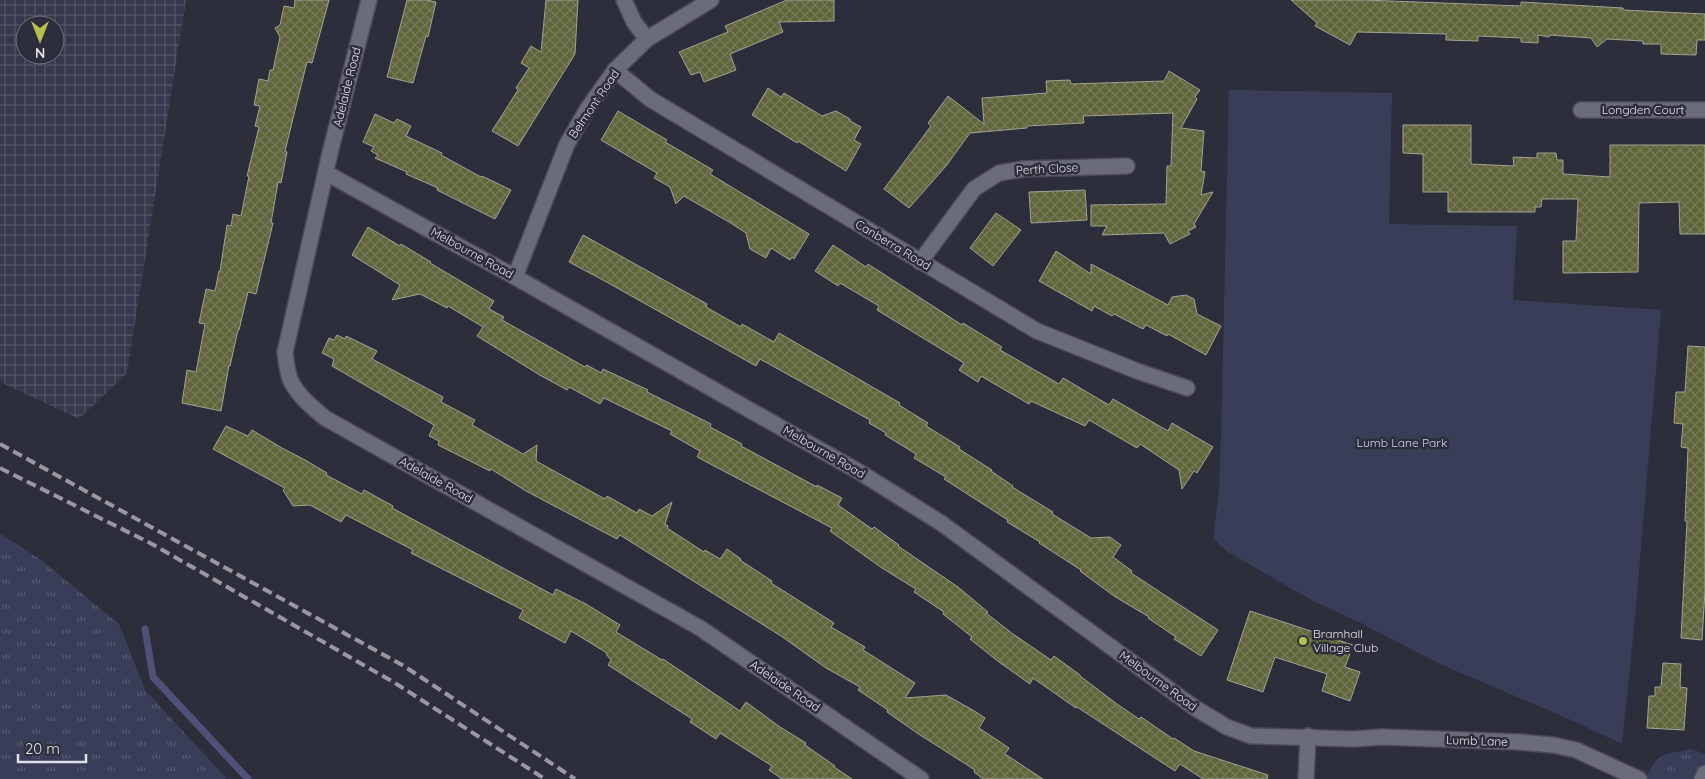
<svg xmlns="http://www.w3.org/2000/svg" width="1705" height="779" font-family="Quicksand,sans-serif">
	<defs>
		<pattern id="industrial-grid" width="8" height="8" patternUnits="userSpaceOnUse" patternTransform="scale(1.25)"><rect width="8" height="8" fill="#36394b"/><path d="M0 4h8M4 0v8" fill="none" stroke="#535565"/></pattern>
		<pattern id="grass-tufts" width="24" height="20" patternUnits="userSpaceOnUse" patternTransform="scale(1.25)"><rect width="24" height="20" fill="#3a3d57"/><path d="M3 7l-1-3M5 7V3M7 7l1-3M15 17l-1-3M17 17v-4M19 17l1-3" fill="none" stroke="#56596f"/></pattern>
		<pattern id="building-cross-hatch" width="8" height="8" patternUnits="userSpaceOnUse" patternTransform="scale(1.25)"><rect width="8" height="8" fill="#60653b"/><path d="M0 0l8 8M0 8l8-8" fill="none" stroke="#767b57"/></pattern>
	</defs>
	<rect width="100%" height="100%" fill="#2d2e3b"/>
	<path fill="url(#industrial-grid)" fill-rule="evenodd" d="M0,0H186L127,373L79,419L0,382ZM25,25H55V55H25Z"/>
	<g fill="url(#grass-tufts)">
		<path d="M0,533L41,560L119,624L145,690L227,779H0Z"/>
		<path d="M1691,749L1705,754V779H1646C1657,751 1664,755 1691,749Z"/>
	</g>
	<path fill="#3a3d57" d="M1229,90L1392,93L1389,224L1517,226L1513,300L1661,310L1635,619L1622,744L1571,720L1438,663L1361,623L1315,602L1228,552L1213,539L1219,492L1221,438Z"/>
	<g fill="none" stroke-linecap="round" stroke-linejoin="round">
		<path stroke="#4e5178" stroke-width="7" d="M145,629L153,677L248,779"/>
	</g>
	<g fill="url(#building-cross-hatch)" stroke="#a0a292">
		<path d="M295,0H329L312,63L307,62L299,94L285,151L287,152L281,183L278,182L271,223H273L256,294L248,292L239,330H238L230,366L229,365L221,411L182,403L187,370L196,372L205,324L199,323L206,289L215,291L219,271H220L227,225L231,226L233,214L241,216L249,176H247L259,127L255,126L260,106L254,105L259,79L268,81L270,70H273L280,37L275,28L280,25L284,6L294,8Z"/>
		<path d="M407,0H427L436,2L428,37L426,36L413,83L387,77Z"/>
		<path d="M546,0H578L575,54L518,146L492,131L518,90L516,88L529,68L521,63L531,46L541,52Z"/>
		<path d="M787,0H834V21L779,22L783,32L730,54L736,70L704,82L700,72L691,75L679,52L728,32L725,26Z"/>
		<path d="M1291,0H1364L1521,6V2L1623,8V10L1705,14V40H1697L1696,55L1661,54V44H1643V41L1607,39L1597,47L1591,38L1549,35V37L1538,35V43L1521,42V38L1478,36V41L1446,40V34L1357,32L1350,45L1315,26L1317,23Z"/>
		<path d="M1169,71L1200,90L1195,97L1197,99L1181,128L1204,131L1201,171L1205,172L1201,195L1213,192L1194,224L1196,227L1188,231L1190,234L1170,244L1164,233L1102,235L1107,226H1091V205L1166,204L1167,166H1171L1173,113L1083,116L1084,123L1027,126V128L970,133L946,166L909,208L884,189L931,126L928,123L948,96L984,124L982,98L1047,93L1046,81L1070,80L1071,84L1164,81Z"/>
		<path d="M768,88L781,97L784,93L822,116L836,111L850,119V121L861,127L854,140L861,144L846,171L798,141L797,143L752,115Z"/>
		<path d="M618,111L667,140L665,142L713,170L710,174L809,234L794,259L792,257L790,260L771,248L766,258L750,249L746,233L729,222L684,196L676,204L670,187L654,178L657,173L601,140Z"/>
		<path d="M375,114L394,123L397,119L411,126L406,136L442,153L441,155L481,177L482,176L511,190L495,219L437,190L438,188L406,174L407,172L375,158L378,155L371,151L374,147L363,142Z"/>
		<path d="M1403,125H1471V164L1514,166L1513,157L1537,158V153H1556L1557,160H1563V174L1610,177V145H1705V234H1680L1679,202L1639,203L1638,272L1563,273V241H1576L1578,199H1542L1541,207H1535V212H1448V192H1423V154L1403,153Z"/>
		<path d="M1085,190L1087,220L1031,223L1029,192Z"/>
		<path d="M996,213L1021,230L993,266L970,248Z"/>
		<path d="M368,227L400,246L401,244L431,262L430,263L494,301L489,309L504,317L502,320L585,367L587,365L601,373L603,369L648,390L647,392L711,424L710,427L742,444L741,446L817,487V485L842,498L838,505L872,529L874,527L899,545L898,546L958,587L988,612L986,613L1013,634L1051,660L1054,656L1080,675V676L1117,704L1139,719L1141,717L1173,739L1174,738L1194,751L1268,775L1267,779H1203L1180,764L1175,771L1077,707L1076,708L1033,678L1030,684L999,662L970,639L972,637L943,614L944,612L914,592L916,589L882,568L830,531L832,528L697,457L700,451L670,434L672,431L604,398L600,404L569,387L567,390L538,374L477,336L483,327L448,306L447,308L420,294L392,300L400,285L352,255Z"/>
		<path d="M583,235L707,304L706,307L741,327L742,324L774,342L779,333L900,403L899,405L928,423L926,426L960,447L959,449L992,470L991,471L1013,486L1012,487L1053,512L1052,514L1091,538L1110,537L1121,545L1113,557L1132,571L1131,573L1218,630L1201,656L1174,639L1176,637L1148,618L1149,617L1114,596L1080,571L1081,570L1039,543L1040,542L1007,522L1008,520L944,479L946,477L914,458L916,454L885,435L886,433L869,423L870,420L760,359L756,366L603,280L569,262Z"/>
		<path d="M833,245L866,267L868,264L962,325L963,323L1002,347L1000,350L1059,384L1063,378L1109,405L1113,399L1168,431L1172,423L1213,447L1197,473L1194,471L1182,489L1179,470L1140,444L1137,448L1089,420L1085,426L1031,401L1029,404L981,376L978,382L959,370L964,363L877,310L879,306L840,283L838,286L815,271Z"/>
		<path d="M1056,251L1091,274V264L1168,305L1172,297L1186,295L1194,299L1197,314L1221,326L1206,355L1168,334L1167,336L1146,325L1143,329L1114,314L1112,316L1094,306L1092,311L1039,281Z"/>
		<path d="M337,335L345,339L346,336L377,351L372,359L443,397L441,402L475,420L472,425L523,454L537,445L536,461L605,499L607,496L637,513L639,509L652,516L672,502L665,524L668,526L667,528L704,552L705,550L720,559L727,549L741,559L740,560L772,581L771,583L834,623L831,627L865,647L863,650L915,683L905,698L946,695L976,712L985,718L979,728L1009,748L1005,754L1043,779H983L974,772L975,770L917,733L887,712L888,710L858,690L860,687L826,668L781,636L620,535L617,539L526,491L491,469L490,471L438,445L439,441L429,436L434,425L332,366L334,359L322,353L329,338L334,340Z"/>
		<path d="M1688,346L1705,347V591L1702,640L1681,638L1687,521H1685L1688,448L1681,447L1683,424L1674,423L1676,392H1685Z"/>
		<path d="M226,426L248,436L252,430L282,448L305,460L327,473L326,475L362,494L364,490L393,506L392,508L553,595L556,589L586,604L620,625L616,632L662,660L663,659L740,711L746,702L780,727L806,743L805,745L835,766L834,767L852,779H782L769,770L772,766L720,733L716,739L690,722L692,719L608,665L611,660L606,654L607,653L571,631L565,643L519,618L523,610L411,553L413,550L346,515L341,522L310,505L293,506L283,490L285,488L213,449Z"/>
		<path d="M1250,611L1353,645L1345,667L1360,672L1350,701L1322,691L1327,674L1275,657L1263,692L1227,680Z"/>
		<path d="M1663,663L1681,664L1680,687L1687,688L1684,730L1647,728L1649,696H1655V687H1661Z"/>
	</g>
	<g fill="none" stroke-linecap="round" stroke-linejoin="round">
		<g stroke="#4a4b56" stroke-width="18">
			<g id="minor">
				<path d="M369,0L330,153L285,352C286,360 287,371 290,379C297,395 312,407 325,418L700,628L921,779"/>
				<path d="M624,0L634,22L647,39"/>
				<path d="M615,70L650,99L1037,331L1137,371L1187,388"/>
				<path d="M1581,110H1705"/>
				<path d="M326,173L515,277L861,473L941,523L1166,687L1195,708L1227,727L1251,736L1354,739L1382,737L1519,742L1553,745L1576,750L1639,779"/>
				<path d="M920,262L974,189L999,173L1023,169L1127,166"/>
				<path d="M515,277L567,144L588,108L615,70L647,39L711,0"/>
				<path d="M1306,779L1308,736"/>
				<path d="M1702,779L1705,773"/>
			</g>
		</g>
		<use href="#minor" stroke="#6a6c7a" stroke-width="15"/>
		<g stroke="#9798a2" stroke-width="4" stroke-dasharray="10 5" stroke-linecap="butt">
			<path d="M0,444L404,666L575,779"/>
			<path d="M0,468L152,544L395,683L545,779"/>
		</g>
	</g>
	<circle fill="#b6c149" stroke="#2d2e3b" stroke-width="2" cx="1303" cy="641" r="5"/>
	<g text-anchor="middle" stroke-width="5" stroke-linejoin="round" paint-order="stroke">
		<g font-size="12" fill="#dfe0e9" stroke="#2d2e3b">
			<text transform="translate(347 87) rotate(-76)" y="4">Adelaide Road</text>
			<text transform="translate(594 104) rotate(-56)" y="4">Belmont Road</text>
			<text x="1643" y="114">Longden Court</text>
			<text transform="translate(1047 169) rotate(-3)" y="4">Perth Close</text>
			<text transform="translate(893 245) rotate(31)" y="4">Canberra Road</text>
			<text transform="translate(472 253) rotate(29)" y="4">Melbourne Road</text>
			<text transform="translate(824 452) rotate(30)" y="4">Melbourne Road</text>
			<text transform="translate(436 480) rotate(29)" y="4">Adelaide Road</text>
			<text transform="translate(1158 681) rotate(36)" y="4">Melbourne Road</text>
			<text transform="translate(785 686) rotate(34)" y="4">Adelaide Road</text>
			<text transform="translate(1477 741) rotate(2)" y="4">Lumb Lane</text>
		</g>
		<g font-size="12" fill="#ced3fb" stroke="#2d2e3b">
			<text x="1402" y="447">Lumb Lane Park</text>
		</g>
		<g font-size="12" fill="#dfe0e9" stroke="#2d2e3b" text-anchor="start">
			<text x="1313" y="638">Bramhall<tspan x="1313" dy="14">Village Club</tspan></text>
		</g>
	</g>
	<g transform="translate(40 40) rotate(180)"><circle r="24" fill="#2d2e3b" stroke="#747581"/>
	<path d="M0-4L9 19L0 12L-9 19Z" fill="#b6c149"/>
	<text y="-8" font-size="14" font-weight="bold" text-anchor="middle" fill="#dfe0e9">N</text>
	</g>
	<path d="M18 754v8h68v-8" fill="none" stroke="#dfe0e9" stroke-width="2.5"/>
	<text x="25" y="754" font-size="15" fill="#dfe0e9" stroke="#2d2e3b" stroke-width="4" paint-order="stroke">20 m</text>
</svg>
